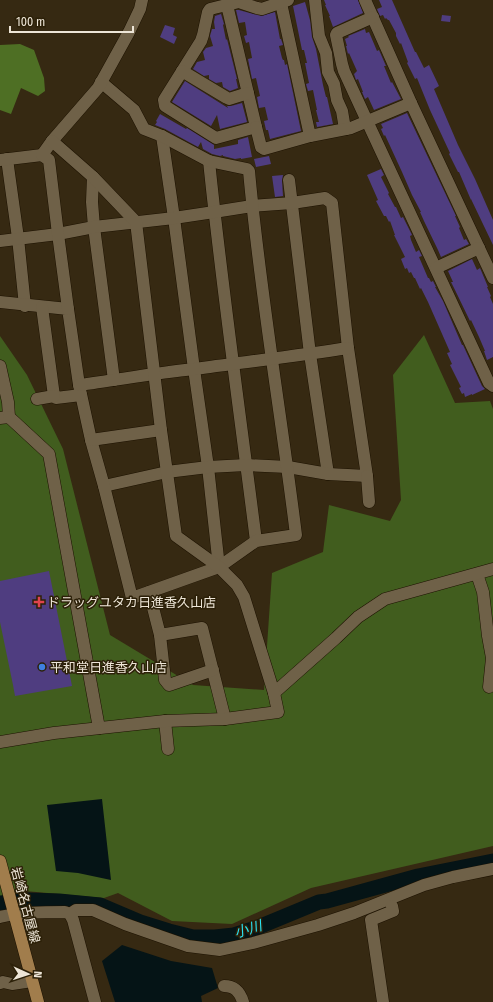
<svg xmlns="http://www.w3.org/2000/svg" width="493" height="1002" font-family="'Fira Sans Condensed','Noto Sans JP',sans-serif">
	<rect width="100%" height="100%" fill="#362912"/>
	<path fill="#415d1e" d="M424,335L455,403L490,401L493,409V846L311,888L232,924L172,921L118,893L104,898L25,891L0,897V336L27,375L63,449L110,635L193,685L264,690L272,573L323,552L329,505L390,521L401,500L393,375Z"/>
	<path fill="#4e6f24" d="M20,44L34,50L44,78L45,91L38,96L21,88L11,114L0,110V45Z"/>
	<g fill="#051416">
		<path d="M102,799L111,880L78,873L56,871L47,805Z"/>
		<path d="M122,945L171,961L212,968L218,988L201,996L202,1002H115L102,961Z"/>
	</g>
	<g fill="none" stroke-linecap="round" stroke-linejoin="round">
		<path stroke="#051416" stroke-width="15" d="M0,903L29,900L59,901L100,905L140,922L169,931L193,937H215L234,935L256,928L319,902L327,901L418,876L493,861"/>
	</g>
	<g fill="#4f3d80">
		<path d="M324,0H358L363,13L333,27L329,16H330L325,5H326Z"/>
		<path d="M379,0H392L415,52H416L424,68L429,65L439,86L434,89L458,145L475,179L493,220V245L471,199V200L459,172H458L449,154L450,153L430,110L417,78L415,79L407,63L408,62L401,43L400,44L396,36V33L389,20H388L386,18L385,19L383,15L380,16L377,9L382,7Z"/>
		<path d="M305,2L310,20L312,37L316,49L323,85L326,97H327L333,124L317,127L316,122H319L316,110H317L313,90L308,91L306,84L309,83L305,63H307L304,50H302L293,6Z"/>
		<path d="M236,10H239L261,16L275,12L280,39H281L283,45L279,46L282,58L283,60H284L285,65L287,64L301,131L270,139L268,130H266L264,121L268,120L265,107L259,108L257,97L260,96L256,78L252,79L248,59L252,58L249,42L246,43L244,36L247,35L245,22L239,23Z"/>
		<path d="M221,14L224,24L223,25L226,40L227,39L237,79H236L238,88L230,91L223,87L222,82L216,83L209,79V75L204,76L193,69L197,62L205,60L203,52L206,48L213,46L210,36L212,29H215L214,22L215,16Z"/>
		<path d="M442,15L451,16L450,22L441,21Z"/>
		<path d="M165,25L175,28L173,35L177,37L174,44L160,37Z"/>
		<path d="M365,29L366,33L369,32L377,51L379,50L386,66H384L391,83L392,82L401,99L374,110L368,97L365,99L362,92H363L358,79L356,80L354,74L357,71L349,53L348,54L346,46H347L345,39L349,37L348,36Z"/>
		<path d="M185,81L228,108L227,106H231L242,103L247,122L220,129L217,115L211,126L172,102Z"/>
		<path d="M407,113L456,216H455L460,227L459,228L464,240L466,239L469,244L441,257L438,250L424,221L420,212H421L412,195L402,172L385,135L384,136L381,129L383,128L381,124Z"/>
		<path d="M160,114L186,129L187,128L214,145V149L238,144V140L248,137L252,157L241,159V158L235,159L223,156V155L220,156L212,154L203,149L201,142L198,147L165,129L155,125L157,122L156,121Z"/>
		<path d="M269,156L271,164L256,167L254,159Z"/>
		<path d="M381,169L384,175L381,177L389,193L388,194L395,207H396L401,218L403,217L412,235L410,236L411,240L416,252L419,250L422,256L419,257L428,278H429L431,282L433,281L436,287H435L443,301L462,345H463L482,386L485,389L472,395V394L465,397L464,393L462,394L459,388L461,387L450,365L452,364L447,353L450,352L428,302L421,288L420,289L415,278H414L411,272L409,273L407,268L405,269L401,259L405,257L394,235H395L390,221L389,222L386,216H384L376,201L378,200L367,175Z"/>
		<path d="M283,175L282,181L283,196L275,197L272,176Z"/>
		<path d="M472,259L477,270L480,268L488,287H487L491,296L490,297L493,304V357L487,360L484,351H485L479,337L471,320L470,321L455,290L451,282H453L448,271Z"/>
		<path d="M49,571L72,686L15,696L13,685L0,622V581Z"/>
	</g>
	<g fill="none" stroke-linecap="round" stroke-linejoin="round">
		<g stroke="#1d1200" stroke-width="13">
			<g id="minor">
				<path d="M315,0L319,36L326,53L328,72L334,84L337,100L342,111L344,123L346,129"/>
				<path d="M365,0L411,103"/>
				<path d="M281,3L310,136"/>
				<path d="M227,5L256,127L216,138L165,106L164,100L201,41L203,35L208,12L210,9L239,2L257,8L262,9L288,0"/>
				<path d="M373,17L337,33L336,35L342,64L344,71L367,121L489,383L493,386"/>
				<path d="M182,71L227,98L229,99L248,93"/>
				<path d="M256,127L261,147L264,149L310,136L351,128L411,103L493,278"/>
				<path d="M162,136L174,218L194,369L208,467L219,567"/>
				<path d="M7,159L18,238L25,306"/>
				<path d="M0,160L42,155"/>
				<path d="M209,161C222,288 240,414 256,541"/>
				<path d="M93,177L92,202L94,227L114,380"/>
				<path d="M289,180L310,354L328,474"/>
				<path d="M0,241L58,234L94,227L174,218L214,212L252,206L292,203L325,198L332,203L348,348L367,476L328,474L288,467L246,465L208,467L167,472L104,486"/>
				<path d="M436,268L479,248"/>
				<path d="M0,302L68,309L79,385L91,440L104,486L132,598L219,567L256,541L296,535C281,413 260,293 249,171L247,169L209,161L162,136L144,129L134,110L101,82"/>
				<path d="M42,307L54,396L56,398L81,395"/>
				<path d="M68,309L58,234L49,160L42,155L52,141L98,88L129,32L140,9L142,0"/>
				<path d="M0,366L8,402L9,417L0,418"/>
				<path d="M79,385C117,380 155,373 194,369C245,362 297,356 348,348"/>
				<path d="M37,399L54,396"/>
				<path d="M9,417L49,454L99,728"/>
				<path d="M91,440L161,430"/>
				<path d="M367,476L369,502"/>
				<path d="M477,574L483,592L488,636L492,658L489,687"/>
				<path d="M149,592L160,635L202,628L225,719"/>
				<path d="M160,635L165,680L169,685L213,670"/>
				<path d="M274,693L336,638L358,617L385,599L493,569"/>
				<path d="M165,721L168,749"/>
				<path d="M0,742L54,733L165,721L225,719L278,712L274,693L244,597L237,585L219,567L176,536L161,430L136,222L93,177L52,141"/>
				<path d="M70,914L76,910H93L125,924L188,946L220,950L253,943L318,925L354,913L424,885L453,877L493,869"/>
				<path d="M0,917C21,912 43,912 65,912L70,914L73,920L95,1002"/>
				<path d="M0,983L3,982L12,984L32,981"/>
				<path d="M224,986C235,986 240,992 243,1002"/>
				<path d="M383,1002L371,920L393,911L392,906"/>
			</g>
		</g>
		<g stroke="#1d1200" stroke-width="13">
			<path id="major" d="M0,861L38,1002"/>
		</g>
		<use href="#minor" stroke="#6f6148" stroke-width="12"/>
		<use href="#major" stroke="#a17d4c" stroke-width="12"/>
	</g>
	<path fill="#e0444e" stroke="#2c2008" stroke-width="1.5" d="M37 596h4v4h4v4h-4v4h-4v-4h-4v-4h4z"/>
	<circle fill="#3f7fe0" stroke="#2c2008" stroke-width="1.5" cx="42" cy="667" r="4"/>
	<g text-anchor="middle" stroke-width="3" stroke-linejoin="round" paint-order="stroke">
		<g font-size="13" fill="#ede5d7" stroke="#2c2008" text-anchor="start">
			<text x="47" y="607">ドラッグユタカ日進香久山店</text>
			<text x="50" y="672">平和堂日進香久山店</text>
		</g>
		<g font-size="13" fill="#ede5d7" stroke="#2c2008">
			<text transform="translate(26 905) rotate(75)" y="5">岩崎名古屋線</text>
		</g>
		<g font-size="14" font-style="italic" fill="#29e6f9" stroke="#2c2008">
			<text transform="translate(248 929) rotate(-17)" y="5">小川</text>
		</g>
	</g>
	<g transform="translate(28 974) rotate(93)" stroke="#2c2008" stroke-width="3" paint-order="stroke">
	<path d="M0-3L7 15L0 10L-7 15Z" fill="#ede5d7"/>
	<text y="-6" font-size="11" font-weight="bold" text-anchor="middle" fill="#ede5d7">N</text>
	</g>
	<path d="M10 26v6h123v-6" fill="none" stroke="#ede5d7" stroke-width="2"/>
	<text x="16" y="26" font-size="12" fill="#ede5d7" stroke="#2c2008" stroke-width="3" paint-order="stroke">100 m</text>
</svg>
